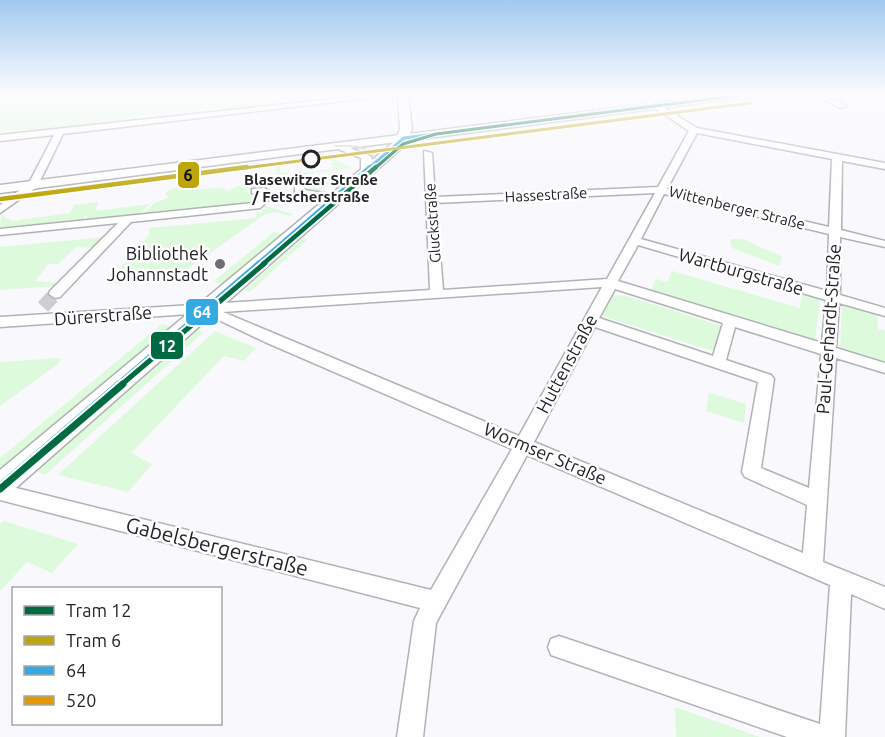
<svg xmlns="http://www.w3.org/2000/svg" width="885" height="737" font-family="Ubuntu,sans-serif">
	<rect width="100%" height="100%" fill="#f8f8fd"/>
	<g fill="#defadc">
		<path d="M0,94H367L141,116L41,130H3L0,133Z"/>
		<path d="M323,153L351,168L276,178L277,163H284L280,166V173L287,172L288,175L332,169L331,167L336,166L331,164L334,162L317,155L282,161Z"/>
		<path d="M343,173L316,194L302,189V180L311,179L312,176Z"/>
		<path d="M255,185L263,188L245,191L261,199L256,205L142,216L154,203L169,198L165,194C176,182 189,189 203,189C210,189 217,187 224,188L226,191L239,186Z"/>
		<path d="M98,202L96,211L150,204L137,217L88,223L87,216H84L85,223L0,231L1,215L12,221L70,213L74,205Z"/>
		<path d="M262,205L293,214L290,216L275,212L265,214L171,281L106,284L149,235V228L256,218L257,210L260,213L263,212L261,209H268L259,206Z"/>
		<path d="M274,232L282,234L222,284L214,281Z"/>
		<path d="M106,237L94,248L76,247L58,264H48L35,281L59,283L57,286L0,290V247Z"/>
		<path d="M303,238L308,239L250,292L244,290Z"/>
		<path d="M730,239H743L782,257L779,266L732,248Z"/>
		<path d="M672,271L800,308L802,294L820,299L815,340L650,292L656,279L667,282Z"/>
		<path d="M613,295L627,296L725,327L716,352L602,316Z"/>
		<path d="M842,304L877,314L878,329L885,331V362L840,348Z"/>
		<path d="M162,324L171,327L0,468V458Z"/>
		<path d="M197,329L204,332L45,475L37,471Z"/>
		<path d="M215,331L256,348L244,361L224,356L131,453L152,464L128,492L58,475Z"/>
		<path d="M61,358L58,364L0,406V362Z"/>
		<path d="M709,393L746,404L744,423L706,411Z"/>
		<path d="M4,521L78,544L52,573L27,562L0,591V524Z"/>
		<path d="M675,707L760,737H676Z"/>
	</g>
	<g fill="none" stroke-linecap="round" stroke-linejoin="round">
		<path stroke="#ceced2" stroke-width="14" stroke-dasharray="14 7" stroke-linecap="butt" d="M43,307L55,294"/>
		<g stroke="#b1b2b6" stroke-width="3">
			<g id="minor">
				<path d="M380,94H401L63,134L37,187L0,213V205L29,183L54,135L0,141V135Z"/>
				<path d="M634,94H642L697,128L885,163V169L842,161L841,230L885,241V247L840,237V295L885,308V316L839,303L836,348L885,363V373L836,358L823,562L885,587V609L851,594L845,737H787L551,655L548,647L551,639L559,636L820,724L830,585L527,455L436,623L423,737H397L414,621L420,608L0,500V484L431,590L512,449L265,342L204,313L0,327V317L430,290L424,151L432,153L435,197L658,187L689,131ZM697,133L832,159L829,227L667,189ZM655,193L607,279L443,290L436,203ZM664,194L829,234L827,291L641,239ZM638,245L826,300L822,343L618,281ZM602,287L519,436L223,312ZM615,289L723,323L713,356L599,318ZM595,327L758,382L742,472L745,477L807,505L803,553L534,442ZM735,327L821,354L809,488L761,468L774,379L771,375L726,360Z"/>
				<path d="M812,94H821L847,106L840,108Z"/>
				<path d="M300,173L305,176L304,190L336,195L341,198L336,201L295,194V176Z"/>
				<path d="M252,189L264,188L269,191V200L260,208L131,222L60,297L55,298L49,294L50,291L118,223L0,235V229L253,203L259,199V194L252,193Z"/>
			</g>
		</g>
		<g stroke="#b1b2b6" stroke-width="3">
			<path id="tertiary" d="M728,94H750L746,97L350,148L370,156L374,162L373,171L367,174L361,171V158L338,149L0,193V185Z"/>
		</g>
		<g stroke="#b1b2b6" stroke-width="3">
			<path id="secondary" d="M398,94H408L412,129L404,146L9,494L0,497V470L395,141L400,129Z"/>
		</g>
		<use href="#minor" fill="#fefeff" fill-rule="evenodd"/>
		<use href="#tertiary" fill="#fefeff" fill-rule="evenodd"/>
		<use href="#secondary" fill="#fefeff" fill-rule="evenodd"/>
		<path stroke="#cccccd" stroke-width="1.5" d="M335,146C351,145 366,145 376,159L374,167"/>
		<g stroke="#fff" stroke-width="5">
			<g id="bus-1-far3">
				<path d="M404,138L655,105"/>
				<path d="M368,169L404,138"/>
			</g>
		</g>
		<g stroke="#fff" stroke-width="8">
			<path id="bus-1-far2" d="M258,264L370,167"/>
		</g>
		<g stroke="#fff" stroke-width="9">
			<path id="bus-1-far1" d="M117,385L259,263"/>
		</g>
		<g stroke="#fff" stroke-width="11">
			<path id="bus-1" d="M0,486L119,384"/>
		</g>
		<g stroke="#fff" stroke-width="5">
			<path id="bus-2" d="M405,147L689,110"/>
		</g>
		<use href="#bus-1-far3" stroke="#35a9e1" stroke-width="3"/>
		<use href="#bus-1-far2" stroke="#35a9e1" stroke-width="4.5"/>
		<use href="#bus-1-far1" stroke="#35a9e1" stroke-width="5"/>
		<use href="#bus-1" stroke="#35a9e1" stroke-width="7"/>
		<use href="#bus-2" stroke="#e29904" stroke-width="3"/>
		<g stroke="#fff" stroke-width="5">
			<path id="tram-1-far3" d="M374,169L403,144L436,134L749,94"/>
		</g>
		<g stroke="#fff" stroke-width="8">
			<path id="tram-1-far2" d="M263,264L376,167"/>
		</g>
		<g stroke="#fff" stroke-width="9">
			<path id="tram-1-far1" d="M121,385L265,263"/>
		</g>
		<g stroke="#fff" stroke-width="11">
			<path id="tram-1" d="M0,489L123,384"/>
		</g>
		<g stroke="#fff" stroke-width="5">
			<path id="tram-2-far1" d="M236,169L750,103"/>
		</g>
		<g stroke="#fff" stroke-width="8">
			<path id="tram-2" d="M1,199L247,167"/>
		</g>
		<use href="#tram-1-far3" stroke="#006b42" stroke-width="3"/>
		<use href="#tram-1-far2" stroke="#006b42" stroke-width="4.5"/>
		<use href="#tram-1-far1" stroke="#006b42" stroke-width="5"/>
		<use href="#tram-1" stroke="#006b42" stroke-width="7"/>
		<use href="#tram-2-far1" stroke="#bda60c" stroke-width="3"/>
		<use href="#tram-2" stroke="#bda60c" stroke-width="4.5"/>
	</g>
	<linearGradient id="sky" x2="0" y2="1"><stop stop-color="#a1c9ef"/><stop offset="0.48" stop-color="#fcfcfe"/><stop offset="1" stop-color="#fcfcfe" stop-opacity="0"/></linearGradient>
	<rect width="885" height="197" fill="url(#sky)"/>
	<circle fill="#fff" stroke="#242428" stroke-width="3" cx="311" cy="159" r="8"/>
	<circle fill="#6e6e73" stroke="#fff" stroke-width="2" cx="220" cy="264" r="6"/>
	<g text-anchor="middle" stroke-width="5" stroke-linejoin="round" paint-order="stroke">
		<g font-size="15" font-weight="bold" fill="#242428" stroke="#fff">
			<text x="311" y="185">Blasewitzer Straße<tspan x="311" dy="17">/ Fetscherstraße</tspan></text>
		</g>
		<g font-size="15" fill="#242428" stroke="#fff">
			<text transform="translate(546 195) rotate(-3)" y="5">Hassestraße</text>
			<text transform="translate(737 208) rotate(14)" y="5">Wittenberger Straße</text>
			<text transform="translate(433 223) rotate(-94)" y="5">Gluckstraße</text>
		</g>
		<g font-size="18" fill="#242428" stroke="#fff" text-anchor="end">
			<text x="208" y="260">Bibliothek<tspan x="208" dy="21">Johannstadt</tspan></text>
		</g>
		<g font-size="18" fill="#242428" stroke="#fff">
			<text transform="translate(741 272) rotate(16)" y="6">Wartburgstraße</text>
			<text transform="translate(103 316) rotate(-4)" y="6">Dürerstraße</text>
			<text transform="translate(829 329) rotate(-86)" y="6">Paul-Gerhardt-Straße</text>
			<text transform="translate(567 364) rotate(-62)" y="6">Huttenstraße</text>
			<text transform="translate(545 454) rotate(23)" y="6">Wormser Straße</text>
		</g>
		<g font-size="21" fill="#242428" stroke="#fff">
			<text transform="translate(217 547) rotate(14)" y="7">Gabelsbergerstraße</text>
		</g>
	</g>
	<g stroke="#fff" stroke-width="2">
		<rect x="177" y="161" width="23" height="28" rx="6" fill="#bda60c"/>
		<rect x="185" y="298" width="34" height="28" rx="6" fill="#35a9e1"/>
		<rect x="150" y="331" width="34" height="29" rx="6" fill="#006b42"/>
	</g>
	<g font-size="16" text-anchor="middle" font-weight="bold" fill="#fff">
		<text x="202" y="318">64</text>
		<text x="167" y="352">12</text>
	</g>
	<g font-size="16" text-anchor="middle" font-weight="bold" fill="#111">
		<text x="188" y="181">6</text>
	</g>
	<rect x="12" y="587" width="210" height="138" fill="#ffffff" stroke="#a7a7a9" stroke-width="1.5"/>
	<rect x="24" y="606" width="30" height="9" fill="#006b42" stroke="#a7a7a9" stroke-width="1.5"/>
	<text x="66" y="617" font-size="18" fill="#242428">Tram 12</text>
	<rect x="24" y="636" width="30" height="9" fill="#bda60c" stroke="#a7a7a9" stroke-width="1.5"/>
	<text x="66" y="647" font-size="18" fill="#242428">Tram 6</text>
	<rect x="24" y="666" width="30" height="9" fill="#35a9e1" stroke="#a7a7a9" stroke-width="1.5"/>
	<text x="66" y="677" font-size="18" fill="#242428">64</text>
	<rect x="24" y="696" width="30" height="9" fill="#e29904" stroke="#a7a7a9" stroke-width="1.5"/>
	<text x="66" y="707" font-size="18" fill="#242428">520</text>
</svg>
